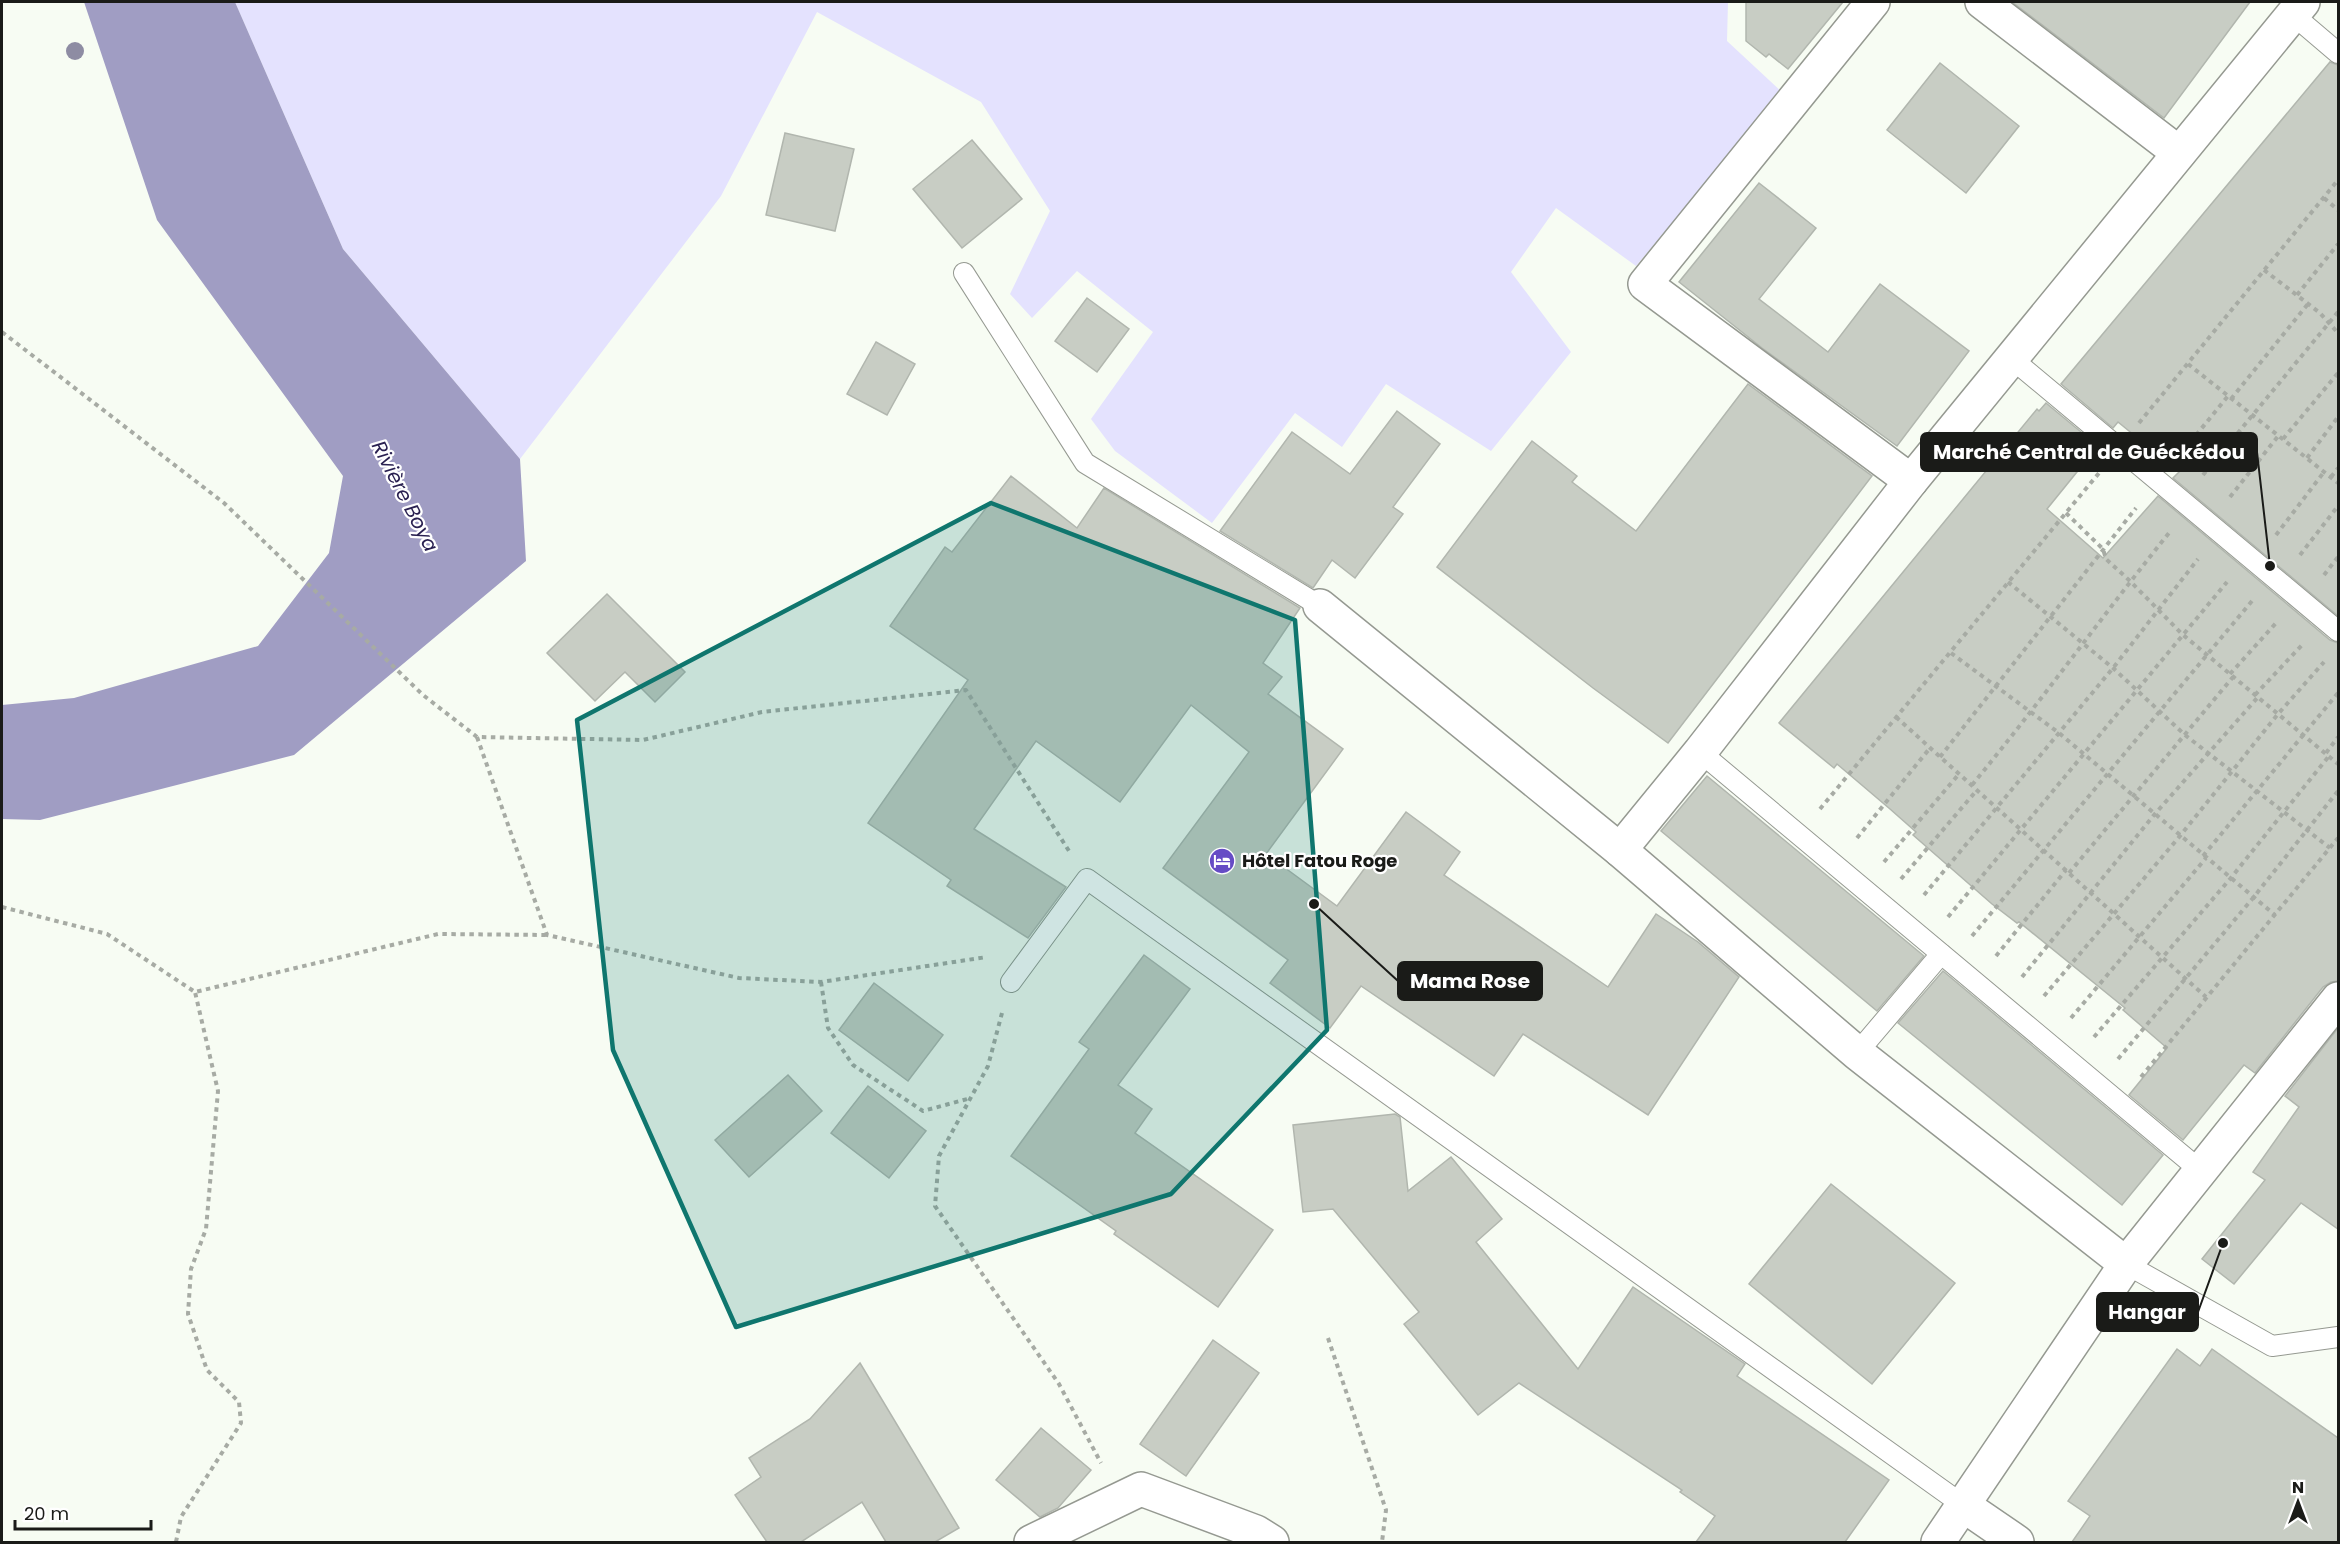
<svg xmlns="http://www.w3.org/2000/svg" width="2340" height="1544" font-family="Poppins,sans-serif">
	<rect width="100%" height="100%" fill="#f7fcf3"/>
	<path fill="#e4e2fe" d="M235,2H1728L1727,41L1782,92L1636,266L1556,208L1511,272L1571,352L1491,451L1386,384L1342,447L1295,413L1212,523L1115,451L1091,419L1153,332L1077,271L1032,318L1010,294L1050,211L981,102L817,12L721,196L520,459L343,249Z"/>
	<path fill="#a09dc3" d="M84,2H235L343,249L520,459L526,561L294,755L40,820L2,819V705L74,698L258,646L329,553L343,476L157,220Z"/>
	<g fill="#c8cdc4" stroke="#b1b6ae" stroke-width="1.5">
		<path d="M1746,2H1843L1788,69L1769,54L1766,57L1746,41Z"/>
		<path d="M2012,2H2250L2164,118Z"/>
		<path d="M2330,62L2338,65V616L2173,478L2179,472L2118,422L2113,428L2061,384Z"/>
		<path d="M1940,63L2019,126L1966,193L1887,130Z"/>
		<path d="M785,133L854,149L835,231L766,215Z"/>
		<path d="M972,140L1022,199L962,248L913,189Z"/>
		<path d="M1759,183L1816,228L1759,299L1828,352L1880,284L1969,351L1897,446L1762,348L1679,282Z"/>
		<path d="M1087,298L1129,329L1097,372L1055,341Z"/>
		<path d="M876,342L915,364L887,415L847,394Z"/>
		<path d="M1748,384L1872,476L1668,743L1593,688L1437,567L1532,441L1577,476L1572,482L1636,531Z"/>
		<path d="M2046,403L2098,446L2047,509L2103,558L2158,496L2330,640L2338,643V981L2331,982L2323,987L2255,1073L2244,1065L2183,1140L2129,1095L2167,1048L2123,1010L2125,1008L2019,922L2017,923L1992,904L1913,835L1916,832L1890,809L1837,764L1834,768L1779,723L2037,409L2039,411Z"/>
		<path d="M1397,411L1440,444L1393,507L1403,514L1355,578L1332,560L1313,588L1220,531L1292,432L1350,474Z"/>
		<path d="M1011,476L1077,528L1104,488L1300,608L1263,663L1282,677L1268,694L1343,749L1266,854L1337,906L1406,812L1460,852L1444,875L1608,987L1656,914L1698,942L1739,977L1648,1115L1523,1034L1494,1076L1361,986L1330,1028L1270,983L1288,960L1163,868L1249,752L1191,705L1120,802L1036,741L974,829L1066,887L1028,938L947,886L951,880L868,823L968,680L890,626L945,547L952,552Z"/>
		<path d="M607,594L685,672L655,702L625,672L595,701L547,653Z"/>
		<path d="M1707,776L1924,956L1877,1011L1661,831Z"/>
		<path d="M1144,955L1190,989L1118,1085L1152,1109L1135,1133L1273,1230L1218,1307L1114,1234L1116,1231L1011,1156L1089,1049L1079,1042Z"/>
		<path d="M1943,971L2163,1155L2122,1205L1898,1023Z"/>
		<path d="M874,983L943,1035L908,1081L839,1030Z"/>
		<path d="M2338,1028V1229L2301,1203L2234,1284L2202,1259L2265,1180L2253,1172L2299,1107L2285,1096Z"/>
		<path d="M788,1075L822,1111L749,1177L715,1140Z"/>
		<path d="M868,1086L926,1131L889,1178L831,1133Z"/>
		<path d="M1395,1114L1400,1117L1408,1191L1451,1157L1502,1219L1476,1242L1578,1369L1633,1287L1745,1364L1737,1376L1889,1480L1845,1542H1696L1715,1516L1680,1492L1682,1490L1519,1383L1478,1415L1404,1324L1419,1312L1333,1209L1303,1212L1293,1125Z"/>
		<path d="M1831,1184L1955,1283L1872,1384L1749,1284Z"/>
		<path d="M1213,1340L1259,1373L1186,1476L1140,1444Z"/>
		<path d="M2177,1349L2200,1366L2212,1349L2338,1438V1542H2072L2090,1516L2068,1501Z"/>
		<path d="M860,1363L959,1528L935,1542H886L862,1502L801,1542H767L735,1495L761,1477L749,1458L810,1419Z"/>
		<path d="M1041,1428L1091,1470L1058,1508L1040,1517L996,1480Z"/>
	</g>
	<g fill="none" stroke-linecap="round" stroke-linejoin="round">
		<g stroke="#959991" stroke-width="22">
			<g id="service">
				<path d="M2292,14L2338,53"/>
				<path d="M964,273L1085,463L1320,606"/>
				<path d="M2011,358L2338,631"/>
				<path d="M1700,752L2201,1171"/>
				<path d="M1011,982L1087,879L1963,1505"/>
				<path d="M1857,1053L1941,954"/>
				<path d="M2126,1264L2272,1346L2338,1337"/>
			</g>
		</g>
		<g stroke="#959991" stroke-width="36">
			<g id="minor">
				<path d="M1873,2L1645,284L1911,481"/>
				<path d="M1982,2L2179,153"/>
				<path d="M1320,606L1620,850L1857,1053L2126,1264"/>
				<path d="M1620,850L1700,752L1911,481L2303,2"/>
				<path d="M1963,1505L2017,1542"/>
				<path d="M1031,1542L1141,1489L1256,1532L1272,1542"/>
				<path d="M1938,1542L2126,1264L2338,999"/>
			</g>
		</g>
		<g stroke="#a7aba4" stroke-width="4" stroke-dasharray="4.5 4.5" stroke-linecap="butt">
			<path d="M2324,198L2338,210"/>
			<path d="M2264,270L2320,313L2338,333"/>
			<path d="M2297,295L2338,244"/>
			<path d="M2,332L224,503L423,695L477,737L643,740L762,712L966,690L1069,851"/>
			<path d="M2188,364L2338,483"/>
			<path d="M2231,399L2308,304"/>
			<path d="M2139,423L2338,180"/>
			<path d="M2283,439L2338,373"/>
			<path d="M2179,456L2228,396"/>
			<path d="M2307,458L2338,417"/>
			<path d="M2203,475L2338,312"/>
			<path d="M2331,477L2338,468"/>
			<path d="M2230,497L2279,435"/>
			<path d="M2066,513L2103,549L2106,559L2130,581L2182,634L2338,764"/>
			<path d="M2276,535L2324,472"/>
			<path d="M2300,555L2338,506"/>
			<path d="M2324,575L2338,557"/>
			<path d="M2008,582L2113,668L2185,735L2330,848"/>
			<path d="M1951,653L2059,733L2275,915"/>
			<path d="M2230,674L2276,623"/>
			<path d="M2255,695L2302,645"/>
			<path d="M1896,717L2206,997"/>
			<path d="M477,737L547,935L739,978L821,982L987,957"/>
			<path d="M2326,753L2338,737"/>
			<path d="M1940,757L2136,508"/>
			<path d="M1972,785C2040,703 2102,616 2169,533"/>
			<path d="M1820,809L2099,473"/>
			<path d="M1857,838L1930,748"/>
			<path d="M2203,856L2338,693"/>
			<path d="M1884,862L1959,774"/>
			<path d="M2069,873L2233,677"/>
			<path d="M1901,879L1977,790"/>
			<path d="M1924,895L2113,668L2198,559"/>
			<path d="M2,907L107,934L195,992L438,934L547,935"/>
			<path d="M1948,917L2227,582"/>
			<path d="M1972,936L2252,601"/>
			<path d="M1996,956L2066,870"/>
			<path d="M2022,977L2154,815L2258,697"/>
			<path d="M821,982L828,1028L853,1065L923,1111L971,1098"/>
			<path d="M2044,996L2180,836L2278,714L2324,662"/>
			<path d="M1002,1013L988,1066L939,1156L935,1206L1059,1384L1101,1463"/>
			<path d="M2071,1018L2206,858"/>
			<path d="M2094,1037L2230,879L2329,756"/>
			<path d="M2118,1059L2253,898L2338,791"/>
			<path d="M2141,1077L2338,838"/>
			<path d="M1328,1338L1386,1510L1382,1542"/>
			<path d="M176,1542L181,1517L241,1423L239,1402L207,1370L188,1314L191,1269L206,1229L218,1091L195,992"/>
		</g>
		<use href="#service" stroke="#fff" stroke-width="20"/>
		<use href="#minor" stroke="#fff" stroke-width="33"/>
	</g>
	<circle fill="#8e8ca3" cx="75" cy="51" r="9"/>
	<path fill="#0f766e" fill-opacity="0.2" stroke="#0f766e" stroke-width="4.5" stroke-linejoin="round" d="M991,503L1295,620L1327,1030L1171,1194L736,1327L613,1050L577,720Z"/>
	<defs>
		<g id="hotel-disc" transform="scale(1.35)"><circle r="9.5" fill="#664cc5" stroke="#fff"/><path d="M-6-4.5h1.5V1H6V5H4.5V3h-9V5H-6ZM-4 0a1.8 1.8 0 1 1 3.6 0ZM.5 0V-2.5h3Q6-2.5 6 0Z" fill="#fff"/></g>
	</defs>
	<g fill-rule="evenodd">
		<use href="#hotel-disc" x="1222" y="861"/>
	</g>
	<g text-anchor="middle" stroke-width="4.5" stroke-linejoin="round" paint-order="stroke">
		<g font-size="18" font-weight="bold" fill="#1a1b18" stroke="#fff" text-anchor="start">
			<text x="1242" y="867">Hôtel Fatou Roge</text>
		</g>
		<g font-size="20" font-style="italic" fill="#2a2151" stroke="#fff">
			<text transform="translate(405 496) rotate(63)" y="7">Rivière Boya</text>
		</g>
	</g>
	<path fill="none" stroke="#1a1b18" stroke-width="2" d="M2270 566L2257 452M1314 904L1398 981M2223 1243L2198 1312"/>
	<g fill="#1a1b18" stroke="#fff" stroke-width="2">
		<circle cx="2270" cy="566" r="6"/>
		<circle cx="1314" cy="904" r="6"/>
		<circle cx="2223" cy="1243" r="6"/>
	</g>
	<g fill="#1a1b18" stroke="#1a1b18" stroke-width="2">
		<rect x="1921" y="433" width="336" height="38" rx="6"/>
		<rect x="1398" y="962" width="144" height="38" rx="6"/>
		<rect x="2097" y="1293" width="101" height="38" rx="6"/>
	</g>
	<g font-size="20" text-anchor="middle" font-weight="bold" fill="#fff">
		<text x="2089" y="459">Marché Central de Guéckédou</text>
		<text x="1470" y="988">Mama Rose</text>
		<text x="2147" y="1319">Hangar</text>
	</g>
	<rect width="2340" height="1544" fill="none" stroke="#1a1b18" stroke-width="6"/>
	<g transform="translate(2298 1502)" stroke="#ffffff" stroke-width="4.5" paint-order="stroke">
	<path d="M0-4.5L10 22L0 15L-10 22Z" fill="#1a1b18"/>
	<text y="-9" font-size="16" font-weight="bold" text-anchor="middle" fill="#1a1b18">N</text>
	</g>
	<path d="M15 1520v9h136v-9" fill="none" stroke="#1a1b18" stroke-width="3"/>
	<text x="24" y="1520" font-size="18" fill="#1a1b18" stroke="#ffffff" stroke-width="4.5" paint-order="stroke">20 m</text>
</svg>
